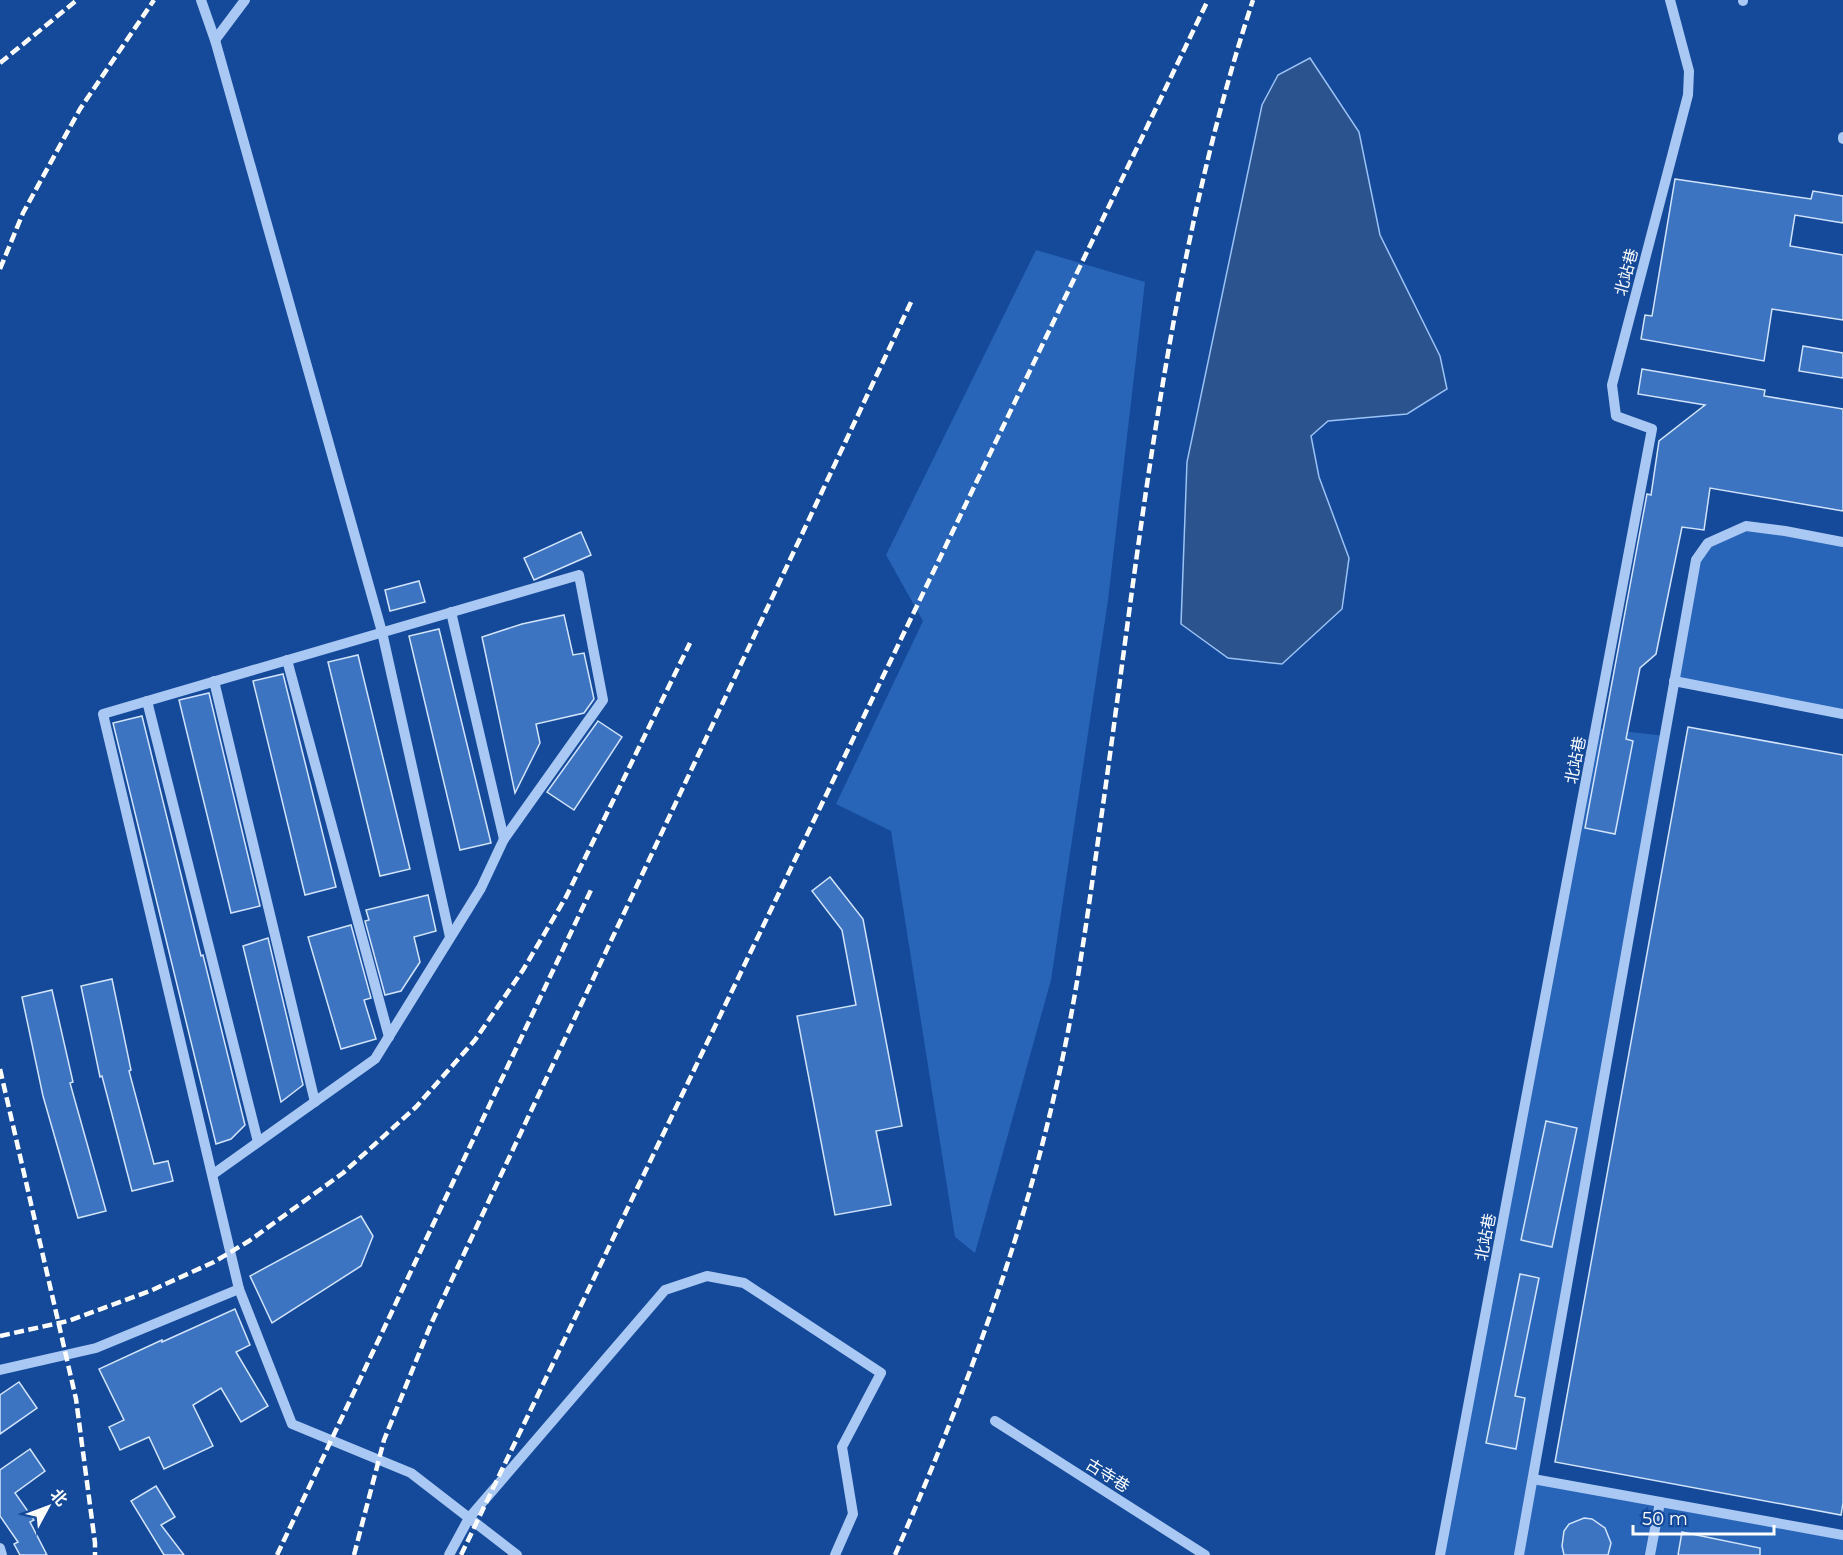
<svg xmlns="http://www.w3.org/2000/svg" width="1843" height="1555" font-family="Montserrat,'Noto Sans SC',sans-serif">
	<rect width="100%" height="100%" fill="#154a9a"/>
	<g fill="#2864b8">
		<path d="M1036,250L1145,282L1108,600L1051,980L975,1253L955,1237L891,831L836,804L923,621L886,555Z"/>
		<path d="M1746,526L1843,542V714L1674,681L1695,564L1708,543Z"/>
		<path d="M1596,728L1665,736L1533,1479L1843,1535V1555H1440Z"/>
	</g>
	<path fill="#2b538e" stroke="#9bc2f5" stroke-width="1.5" d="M1310,58L1359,132L1380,235L1440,356L1447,389L1407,414L1328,421L1311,436L1319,477L1349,558L1342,609L1282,664L1228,658L1181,624L1187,462L1262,105L1278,75Z"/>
	<g fill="#3d74c1" stroke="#d1e3fd" stroke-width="1.5">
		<path d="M1675,179L1811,199L1813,191L1843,196V223L1795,215L1790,246L1843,255V320L1772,309L1764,361L1641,339L1645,315L1652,316Z"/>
		<path d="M1803,346L1843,353V378L1799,371Z"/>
		<path d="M1642,369L1765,390L1764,396L1843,409V511L1710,488L1704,530L1682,527L1656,654L1640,668L1626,739L1633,741L1615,834L1585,828L1647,494L1651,495L1659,441L1705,405L1638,394Z"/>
		<path d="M581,532L591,555L534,580L524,558Z"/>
		<path d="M419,581L425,602L390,611L385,590Z"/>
		<path d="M564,615L573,655L584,653L594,699L584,713L536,724L540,743L515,793L482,637L522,624Z"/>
		<path d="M439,629L491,843L460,850L409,636Z"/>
		<path d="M358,655L410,869L380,876L328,662Z"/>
		<path d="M283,674L336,887L305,895L253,681Z"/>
		<path d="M209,693L260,906L231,913L179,700Z"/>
		<path d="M142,716L201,956L203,955L245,1125L231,1139L216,1144L113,723Z"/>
		<path d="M598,721L622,737L574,810L547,792Z"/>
		<path d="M1688,727L1843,755V1503L1841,1515L1555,1462Z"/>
		<path d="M830,877L863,919L902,1126L876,1131L891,1205L835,1215L797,1016L856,1005L842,930L812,891Z"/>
		<path d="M428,895L436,931L414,937L420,962L401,991L385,995L365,921L369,920L366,910Z"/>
		<path d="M351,925L371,998L364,1000L376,1039L341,1049L308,937Z"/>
		<path d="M268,938L303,1085L281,1102L243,946Z"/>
		<path d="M112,979L131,1070L129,1071L154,1164L168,1161L173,1181L132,1191L102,1076L100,1077L81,986Z"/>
		<path d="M52,990L73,1082L70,1083L106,1211L78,1218L43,1096L22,997Z"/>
		<path d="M1546,1121L1577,1128L1552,1247L1521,1240Z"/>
		<path d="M361,1216L373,1236L361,1266L272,1323L250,1276Z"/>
		<path d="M1520,1274L1539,1278L1515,1396L1525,1398L1516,1449L1486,1443Z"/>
		<path d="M235,1309L250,1345L236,1352L268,1406L241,1422L221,1388L193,1405L213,1446L164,1469L149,1437L120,1450L109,1427L124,1420L99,1369L162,1340V1342Z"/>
		<path d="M19,1382L37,1408L0,1434V1395Z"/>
		<path d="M30,1449L45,1471L15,1493L34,1520L30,1522L47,1555H20L14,1544L18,1542L0,1516V1470Z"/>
		<path d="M156,1486L175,1517L161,1525L184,1555H164L131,1501Z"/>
		<path d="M1584,1518L1592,1519L1605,1528L1611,1543L1608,1555H1564L1562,1546L1564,1531L1569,1524Z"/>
		<path d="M1682,1532L1760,1548V1555H1678Z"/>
	</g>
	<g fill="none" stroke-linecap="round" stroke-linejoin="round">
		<g stroke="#a9c8f3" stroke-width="10">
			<path d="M201,0L215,40L382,632L450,937"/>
			<path d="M1743,0V1"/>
			<path d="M215,40L245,0"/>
			<path d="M1843,137V139"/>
			<path d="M451,612L504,839"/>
			<path d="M287,660L389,1037"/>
			<path d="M214,681L315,1102"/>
			<path d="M1674,681L1843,714"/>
			<path d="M147,701L258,1142"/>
			<path d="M212,1175L375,1059L481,888L504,839L603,700L579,575L103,714L239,1289"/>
			<path d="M0,1370L96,1348L239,1289L292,1424L411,1473L517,1555"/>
			<path d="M995,1421L1205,1555"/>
			<path d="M1533,1479L1843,1535"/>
			<path d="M0,1548L2,1555"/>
			<path d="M449,1555L469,1518L665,1290L707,1276L744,1283L881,1373L842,1447L853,1514L835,1555"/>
			<path d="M1440,1555L1652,429L1616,416L1612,385L1688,95L1689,71L1670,0"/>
			<path d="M1519,1555L1696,560L1708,543L1746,526L1785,531L1843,542"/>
			<path d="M1650,1555L1660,1502"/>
		</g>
		<g stroke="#fff" stroke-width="4.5" stroke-dasharray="10 4.5" stroke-linecap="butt">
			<path d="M0,63L77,0"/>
			<path d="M0,269L23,213L80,109L154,0"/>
			<path d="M0,1069L76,1399L95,1543V1555"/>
			<path d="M0,1336L68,1321L150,1291L214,1262L249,1241L343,1173L416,1107L475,1040L523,970L566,897L690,643"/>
			<path d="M277,1555L591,890"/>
			<path d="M354,1555L384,1440L431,1324L912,300"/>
			<path d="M461,1555L1208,0"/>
			<path d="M895,1555C960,1406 1019,1251 1055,1092C1078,995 1090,896 1104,798C1141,533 1169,255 1253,0"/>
		</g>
	</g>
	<g text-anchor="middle" stroke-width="4.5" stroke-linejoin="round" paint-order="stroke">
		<g font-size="16" fill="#fff" stroke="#154a9a">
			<text transform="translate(1626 272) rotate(-75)" y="6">北站巷</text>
			<text transform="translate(1575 760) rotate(-79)" y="6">北站巷</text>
			<text transform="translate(1485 1237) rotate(-79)" y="6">北站巷</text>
			<text transform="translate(1108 1475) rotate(32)" y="6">古寺巷</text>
		</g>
	</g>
	<g transform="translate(48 1507) rotate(49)" stroke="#154a9a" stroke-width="4.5" paint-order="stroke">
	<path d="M0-4.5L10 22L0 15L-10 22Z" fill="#ffffff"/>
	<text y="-9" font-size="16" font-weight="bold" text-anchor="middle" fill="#ffffff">北</text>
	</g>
	<path d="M1633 1525v9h141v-9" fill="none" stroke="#ffffff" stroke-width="3"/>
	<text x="1642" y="1525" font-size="18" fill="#ffffff" stroke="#154a9a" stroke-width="4.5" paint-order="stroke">50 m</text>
</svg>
